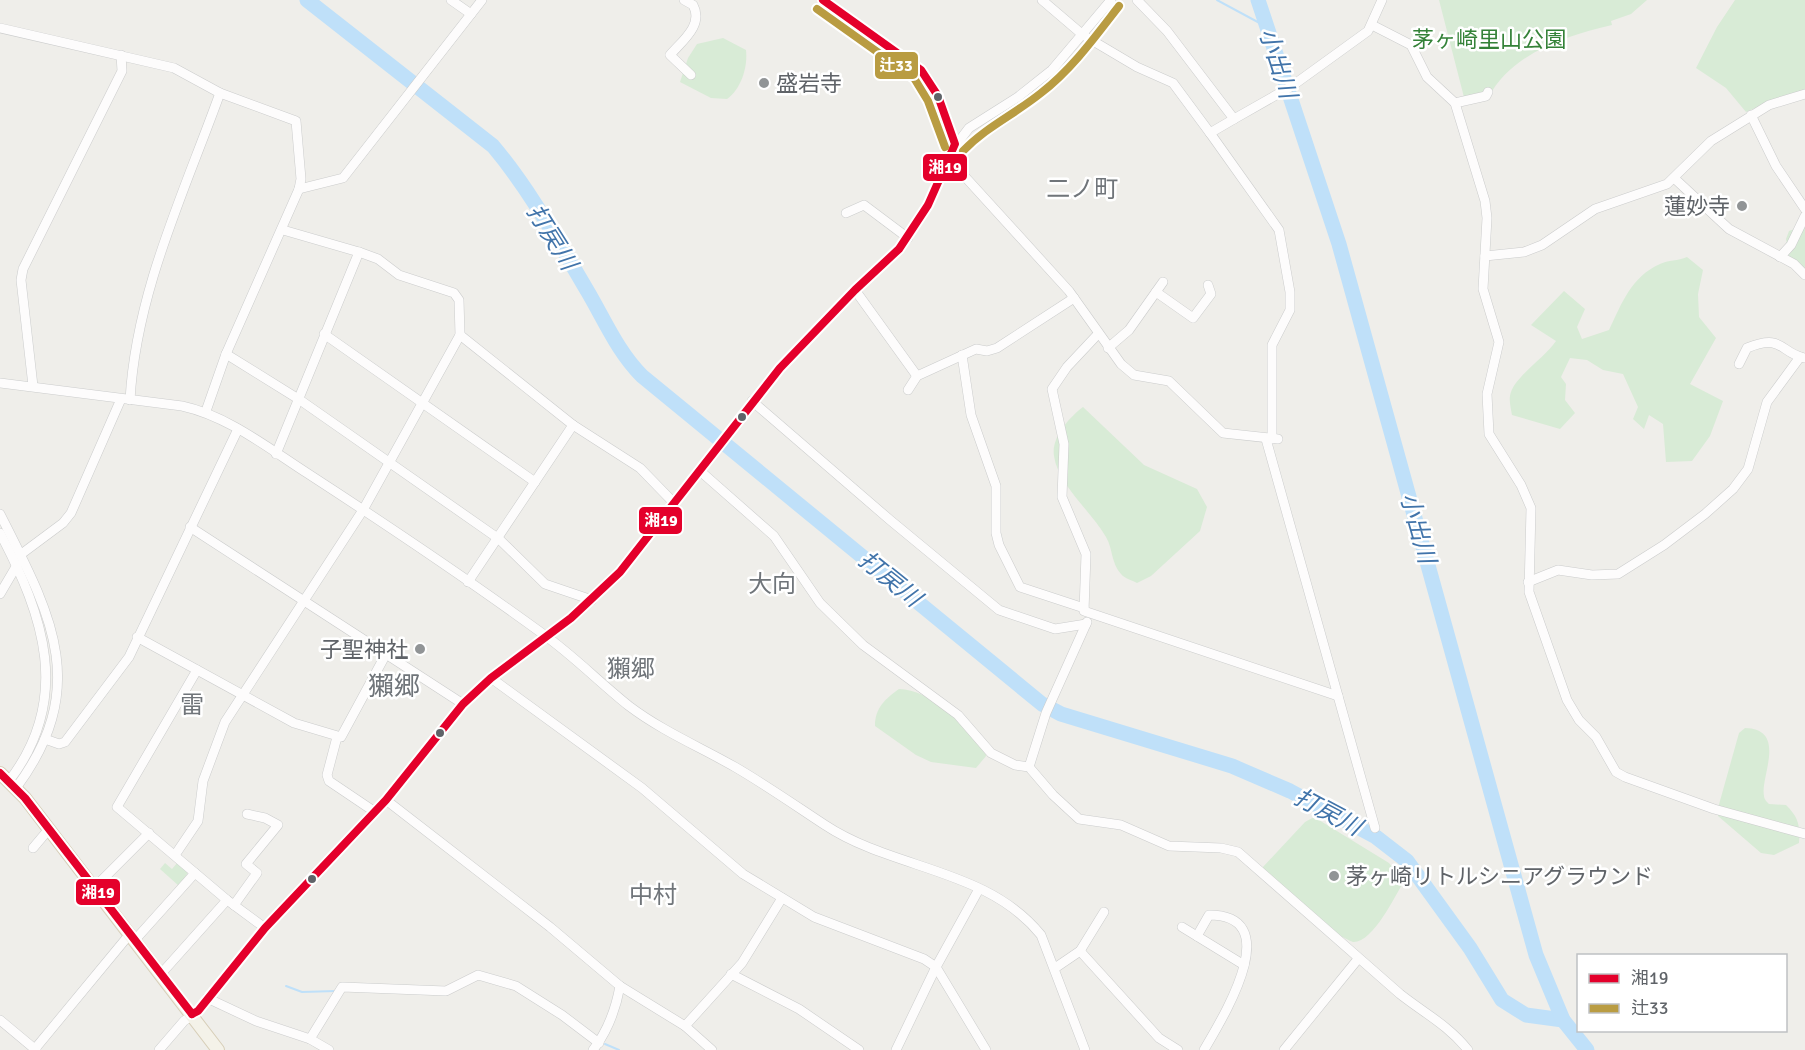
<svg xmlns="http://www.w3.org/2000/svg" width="1805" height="1050" font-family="Signika,'Noto Sans JP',sans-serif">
	<rect width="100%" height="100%" fill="#efeeea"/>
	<g fill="#d8ebd6">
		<path d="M1439,0H1647L1631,14L1611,21L1612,25C1565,36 1512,53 1488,98L1466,105Z"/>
		<path d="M1735,0H1805V93L1769,102L1746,112L1726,88L1696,68L1717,27Z"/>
		<path d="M723,38L746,50C748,67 741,89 727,99L711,98L680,82L688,58L697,44Z"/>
		<path d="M1805,225V269L1789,256L1786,239L1789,231Z"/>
		<path d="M1687,257L1703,270L1698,294L1699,317L1716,338L1690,384L1723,401L1710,436L1692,461L1666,462L1663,424L1649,415L1644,429L1633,419L1638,407L1623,374L1603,370L1587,360L1570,358L1561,377L1566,384L1565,400L1575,413L1560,429L1512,415C1511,409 1509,401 1510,396C1512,378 1545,358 1556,341L1531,325L1564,291L1585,309L1577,327L1582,339L1609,330C1622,303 1631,277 1660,264C1668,260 1678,261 1687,257Z"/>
		<path d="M1083,407L1144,465L1197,489L1207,507L1200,531L1151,576L1137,583C1132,580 1125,579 1121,574C1111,563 1113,549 1106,537C1092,512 1058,485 1054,456C1051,437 1070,417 1083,407Z"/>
		<path d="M899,689C930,689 964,726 985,747L986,756L976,768L931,762L916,755L875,726C875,708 885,699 899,689Z"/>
		<path d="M1745,728C1788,729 1760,777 1764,796C1764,799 1767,802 1769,804L1786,805C1799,818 1800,825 1799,843L1774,855L1761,853L1718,816V808L1739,733Z"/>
		<path d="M1314,817L1389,863L1404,881C1395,896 1373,943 1353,942C1349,941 1344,937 1340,936L1262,868L1305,822Z"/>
		<path d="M178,862L189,871L179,886L160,869L165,863L172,869Z"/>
	</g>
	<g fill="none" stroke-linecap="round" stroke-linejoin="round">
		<g stroke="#bfe0f9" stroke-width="2">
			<path d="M1217,0L1267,27"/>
			<path d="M286,986L302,992L336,991"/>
			<path d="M605,1044L619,1050"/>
		</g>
		<g stroke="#bfe0f9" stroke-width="15">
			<path d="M307,0L493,146C530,190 559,243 588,292C605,321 618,352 642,376L1042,704L1061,714L1232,766L1290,791L1376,837L1407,861L1470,948L1502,1000L1526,1015L1563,1020"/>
			<path d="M1258,0L1339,244L1536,955L1563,1020L1587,1050"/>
		</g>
		<g stroke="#cbcccc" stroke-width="10">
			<g id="minor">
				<path d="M451,0L471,14"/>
				<path d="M684,0L693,5C704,25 682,41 670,55L691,75"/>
				<path d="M823,0L921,70C940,92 946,117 955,144"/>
				<path d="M1042,0L1083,35L1137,67L1173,83L1210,133L1234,119"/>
				<path d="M1137,0L1167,31L1234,119L1292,86L1368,31L1382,0"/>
				<path d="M1372,25L1411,45L1427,77L1455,103L1485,201L1487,218L1483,289L1499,342L1487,394L1489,434L1521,485L1531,508L1529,592L1567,700L1579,720L1596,737L1616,772L1625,777L1714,809L1805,834"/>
				<path d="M0,28L174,68L220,93L296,121L301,179L299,189L226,354L206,411"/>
				<path d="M1455,103L1486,96L1488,92"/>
				<path d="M1751,115L1776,166L1805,209"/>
				<path d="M1210,133L1279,230L1290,292V310L1272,345V439"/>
				<path d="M947,157L1069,291L1121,364L1134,375L1169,381L1223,433L1278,439"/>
				<path d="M1674,178L1729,229L1794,264L1805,275"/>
				<path d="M299,189L343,178L482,0"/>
				<path d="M846,213L864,205L908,238"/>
				<path d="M1485,256L1524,252L1542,245L1595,209L1667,184L1711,141L1769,105L1805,94"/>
				<path d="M1780,257L1791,245L1805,216"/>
				<path d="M855,290L917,376"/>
				<path d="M1156,292L1193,318L1211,294L1208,285"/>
				<path d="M324,334L535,482"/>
				<path d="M1098,334L1067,367L1052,389L1064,444L1062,497L1086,554L1084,611L1338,696"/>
				<path d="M460,335L573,425L640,468L673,502"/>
				<path d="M1108,348L1129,330L1163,282"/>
				<path d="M226,354L300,400L499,539L545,584L592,600"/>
				<path d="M962,355L971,415L996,486V533L999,545L1020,587L1084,608"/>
				<path d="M1739,364L1747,348C1784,333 1779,353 1805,358"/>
				<path d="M0,383L182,406C228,416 268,448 307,473C387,525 466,578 543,634C574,656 600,683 629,706C662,731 700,747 735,767C766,785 796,806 825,825C893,870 987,868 1041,935L1085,1050"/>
				<path d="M33,386L21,280L23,269L122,71L121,55"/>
				<path d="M908,390L917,376L976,349L987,351L997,348L1074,298"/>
				<path d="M130,400C136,292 184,193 220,93"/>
				<path d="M752,401L890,520L999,610L1055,629L1086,624"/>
				<path d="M1266,439L1375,828"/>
				<path d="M276,454L359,252"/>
				<path d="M699,470L774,536L820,603L863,645L958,715L991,753L1015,765L1029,767L1053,795L1079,819L1121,825L1169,846L1221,848L1238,852L1400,994C1424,1013 1448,1025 1468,1050"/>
				<path d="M0,514C50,613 92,686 16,788"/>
				<path d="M190,527L463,704"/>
				<path d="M0,533C44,616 72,699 9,781"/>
				<path d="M20,555L63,523L71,513L121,399"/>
				<path d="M468,582L573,425"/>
				<path d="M1528,582L1558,570L1592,575L1618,574L1664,545L1705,514L1733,489L1748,469L1767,402L1800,357"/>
				<path d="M0,594L17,565"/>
				<path d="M137,637L294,723L341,737L386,654"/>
				<path d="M197,670L117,807L227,900L265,928"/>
				<path d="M491,678L642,788L743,874L814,917L924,959L936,967L986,1050"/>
				<path d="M337,737L327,775L329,781L375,812"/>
				<path d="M45,739L59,744L65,742L129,657L238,429"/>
				<path d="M1029,767L1046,713L1087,622"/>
				<path d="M386,800L550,927L620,986L685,1026L712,1050"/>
				<path d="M33,848L49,829"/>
				<path d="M175,855L198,821L203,781L225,722L363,510L460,335L459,300L454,293L399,275L378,259L359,252L283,230"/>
				<path d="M94,888L149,833"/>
				<path d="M234,905L257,873L246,864L278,825L265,818L247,814"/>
				<path d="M1182,927L1244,965"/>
				<path d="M1197,936L1209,915C1287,915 1223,1017 1204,1050"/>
				<path d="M134,941L195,873"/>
				<path d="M1080,951L1159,1038L1178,1050"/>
				<path d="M1055,968L1080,951L1104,912"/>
				<path d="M731,974L799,1009L859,1050"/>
				<path d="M160,975L227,900"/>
				<path d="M207,998L256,1021L310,1039L329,1050"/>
				<path d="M0,1020L36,1050"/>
				<path d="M685,1026L742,963L782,898"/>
				<path d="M310,1039L342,987L446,991L478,975L516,986L562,1015L599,1043"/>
				<path d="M34,1050L129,935"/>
				<path d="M159,1050L184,1021L198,1011L265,928L386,800L463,704L491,678L571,618L620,572L780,368L855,290L899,249L928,205L947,157L969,128L1018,97L1052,70L1111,0"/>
				<path d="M593,1050C607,1032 616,1008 620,986"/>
				<path d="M896,1050L936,967L979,889"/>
				<path d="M1284,1050L1358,959"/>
			</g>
		</g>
		<g stroke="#d7ceb8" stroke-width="14">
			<path id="major" d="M0,773L25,798L218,1050"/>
		</g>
		<use href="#minor" stroke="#fdfcfc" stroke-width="9"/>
		<use href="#major" stroke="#f4f2e9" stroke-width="12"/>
		<g stroke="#fff" stroke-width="12">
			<g id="bus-1">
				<path d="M0,773L25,798L192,1014"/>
				<path d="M192,1014L198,1011L265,928L386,800L463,704L491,678L571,618L620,572L780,368L855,290L899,249L928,205L955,144L938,96L921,70L823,0"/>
			</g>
		</g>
		<g stroke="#fff" stroke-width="12">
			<g id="bus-2">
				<path d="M817,9L914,78L928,101L945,147"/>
				<path d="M963,151C986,127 1015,114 1041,93C1072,69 1095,37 1119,6"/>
			</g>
		</g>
		<use href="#bus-1" stroke="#e4002b" stroke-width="8"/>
		<use href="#bus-2" stroke="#b99c42" stroke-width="8"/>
	</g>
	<g fill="#919496" stroke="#fff" stroke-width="2">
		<circle cx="764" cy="83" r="6"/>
		<circle cx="1742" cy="206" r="6"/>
		<circle cx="420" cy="649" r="6"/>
		<circle cx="1334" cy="876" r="6"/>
	</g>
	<g fill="#5f6368" stroke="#fff" stroke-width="2">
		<circle cx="938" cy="97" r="5"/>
		<circle cx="742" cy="417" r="5"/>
		<circle cx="440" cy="733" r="5"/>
		<circle cx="312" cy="879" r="5"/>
	</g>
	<g text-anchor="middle" stroke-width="5" stroke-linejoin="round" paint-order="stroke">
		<g font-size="22" fill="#348238" stroke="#fff">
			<text x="1489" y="47">茅ヶ崎里山公園</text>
		</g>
		<g font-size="22" fill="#5f6368" stroke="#fff" text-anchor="start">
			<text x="776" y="91">盛岩寺</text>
			<text x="1730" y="214" text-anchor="end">蓮妙寺</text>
			<text x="408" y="657" text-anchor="end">子聖神社</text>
			<text x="1346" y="884">茅ヶ崎リトルシニアグラウンド</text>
		</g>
		<g font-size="24" font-style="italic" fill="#4174aa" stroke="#fff">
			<text transform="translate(1278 63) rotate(72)" y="8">小出川</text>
			<text transform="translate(552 237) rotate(58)" y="8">打戻川</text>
			<text transform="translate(1418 528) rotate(74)" y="8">小出川</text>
			<text transform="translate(890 579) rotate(39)" y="8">打戻川</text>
			<text transform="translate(1328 812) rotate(28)" y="8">打戻川</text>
		</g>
		<g font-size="24" fill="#70757a" stroke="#fff">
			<text x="1082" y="197">二ノ町</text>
			<text x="772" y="592">大向</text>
			<text x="631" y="677">獺郷</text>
			<text x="192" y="713">雷</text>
			<text x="653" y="903">中村</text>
		</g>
		<g font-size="26" fill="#70757a" stroke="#fff">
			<text x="394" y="695">獺郷</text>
		</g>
	</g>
	<g stroke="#fff" stroke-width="2">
		<rect x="874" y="51" width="45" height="29" rx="6" fill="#b99c42"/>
		<rect x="922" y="153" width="46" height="29" rx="6" fill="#e4002b"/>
		<rect x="638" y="506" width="45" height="29" rx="6" fill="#e4002b"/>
		<rect x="75" y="878" width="46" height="28" rx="6" fill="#e4002b"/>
	</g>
	<g font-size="16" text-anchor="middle" font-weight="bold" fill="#fff">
		<text x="896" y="71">辻33</text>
		<text x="945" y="173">湘19</text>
		<text x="661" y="526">湘19</text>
		<text x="98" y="898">湘19</text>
	</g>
	<rect x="1577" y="954" width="210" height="78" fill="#ffffff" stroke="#bfc1c3" stroke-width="1.5"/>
	<rect x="1589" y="974" width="30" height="9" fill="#e4002b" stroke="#bfc1c3" stroke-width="1.5"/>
	<text x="1631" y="984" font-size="18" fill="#5f6368">湘19</text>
	<rect x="1589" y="1004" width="30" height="9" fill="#b99c42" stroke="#bfc1c3" stroke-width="1.5"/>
	<text x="1631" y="1014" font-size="18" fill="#5f6368">辻33</text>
</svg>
